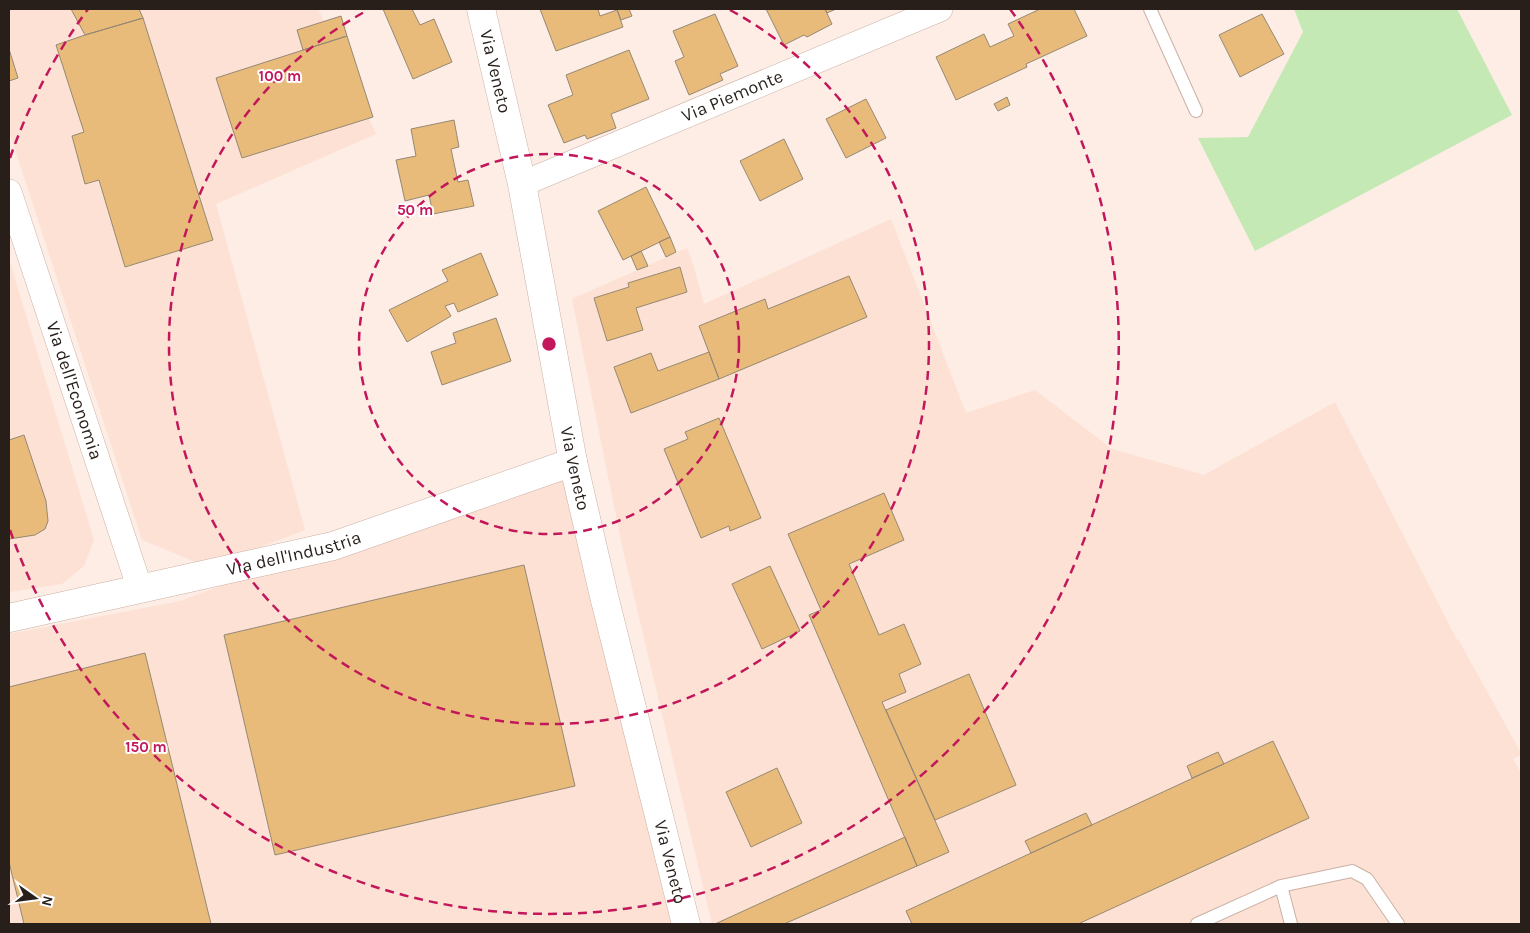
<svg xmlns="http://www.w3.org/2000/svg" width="1530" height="933" font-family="Karla,sans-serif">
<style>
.built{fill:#fce1d4}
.green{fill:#c4e9b5}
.building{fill:#e8bb7a;stroke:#968874}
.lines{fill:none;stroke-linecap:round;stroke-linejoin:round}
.service-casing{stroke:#cab1a5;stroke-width:14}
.minor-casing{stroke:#cab1a5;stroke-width:26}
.tertiary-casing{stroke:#cab1a5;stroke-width:29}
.service{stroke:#fff;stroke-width:12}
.minor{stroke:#fff;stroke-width:25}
.tertiary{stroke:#fff;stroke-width:28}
.ring{fill:none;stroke:#c2185b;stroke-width:2.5;stroke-dasharray:9 6}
.labels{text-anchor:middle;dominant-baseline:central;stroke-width:4;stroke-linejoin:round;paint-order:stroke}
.street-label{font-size:18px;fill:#281f1b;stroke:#fefefe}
.centre{fill:#c2185b;stroke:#fefefe;stroke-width:2.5}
.ring-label{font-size:15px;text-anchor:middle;font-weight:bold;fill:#c2185b;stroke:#fefefe;stroke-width:4;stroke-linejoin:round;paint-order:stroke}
</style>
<rect width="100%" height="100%" fill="#fdede5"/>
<path class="built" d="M9 9H318L376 134 216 204 305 530 208 567 142 540 9 131Z
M891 219 966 413 1035 390 1112 449 1204 475 1335 402 1457 640 1458 639 1521 753V755L1513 759 1521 773V924H712L623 550 572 299 687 248 693 264 704 304Z
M9 259 94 540 84 566 62 584 9 592Z
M579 459 689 924H9V634L180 601 476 490Z"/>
<path class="green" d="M1294 9H1457L1512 115 1255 251 1198 138 1248 137 1303 32Z"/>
<path class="building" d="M71 9H139L143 18 85 35Z
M383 9H412L420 25 434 19 452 62 413 79Z
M540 9H598L600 16 617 10 623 27 556 51Z
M617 9H629L632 16 621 20Z
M766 9H825L832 24 807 37 804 35 784 45Z
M825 9H836L827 13Z
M1040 9H1074L1087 36 1026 64 1027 67 956 100 936 57 984 34 990 47 1014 36 1008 24Z
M715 14 738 66 720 74 723 80 689 95 675 61 684 57 673 31Z
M1262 14 1284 54 1240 77 1219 35Z
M341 16 347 36 303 50 297 30Z
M143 18 213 240 125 267 99 180 85 184 72 136 84 132 56 45 85 35Z
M347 36 373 117 242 158 216 78Z
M9 49 18 78 9 81Z
M629 50 649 99 611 114 616 128 587 139 585 135 564 143 548 105 573 95 566 75Z
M1007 97 1010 105 998 111 994 104Z
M866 99 886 138 846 158 826 119Z
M454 120 459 147 451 149 458 182 468 180 474 206 433 214 429 195 405 201 396 160 416 156 411 129Z
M784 139 803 179 760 201 740 161Z
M646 187 670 237 623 260 598 211Z
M670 237 676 252 666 257 659 242Z
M641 251 648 266 637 270 631 256Z
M481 253 498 295 458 312 454 303 445 306 451 316 407 342 389 310 448 281 442 270Z
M680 267 687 292 636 308 643 330 607 341 594 298 629 287 628 283Z
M849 276 867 317 719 379 699 326 765 299 768 309Z
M496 318 511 361 442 385 431 352 456 343 453 333Z
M709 352 719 379 631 413 614 367 651 353 658 371Z
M719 418 761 518 730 531 729 526 701 538 664 449 688 439 685 432Z
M24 435 46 501 48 521 45 529 35 535 9 539V440Z
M884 493 904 540 849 564 879 635 904 624 921 664 899 674 906 692 882 702 949 852 917 866 809 615 821 610 788 534Z
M524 565 575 786 275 855 224 635Z
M770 566 800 631 762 649 732 584Z
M145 653 211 924H24L9 862V687Z
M969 674 1016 785 935 820 886 710Z
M1273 741 1309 818 1078 924H912L906 911Z
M1218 752 1224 764 1192 778 1187 766Z
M777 768 802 823 751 847 726 792Z
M1086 813 1092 825 1031 853 1025 841Z
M905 837 917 866 784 924H715Z"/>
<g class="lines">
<g class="service-casing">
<path id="service" d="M1150 9 1196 111
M1281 886 1352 871 1367 879 1398 924
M1197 924 1281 886 1291 924"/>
</g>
<g class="minor-casing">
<g id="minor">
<path id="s1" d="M522 184 940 9"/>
<path id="s2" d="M9 192 140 589"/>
</g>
</g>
<g class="tertiary-casing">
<g id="tertiary">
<path id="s3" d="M481 9 522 184 573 462 604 596 686 924"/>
<path id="s4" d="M9 618 333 546 573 462"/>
</g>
</g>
<use href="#service" class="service"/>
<use href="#minor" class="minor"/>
<use href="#tertiary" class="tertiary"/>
</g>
<g class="ring">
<circle cx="549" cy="344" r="190"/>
<path d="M730 10A380 380 0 1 1 368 10"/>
<path d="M10 158A570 570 0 0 1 88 9M1010 9A570 570 0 1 1 10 530"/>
</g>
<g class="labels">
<g class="street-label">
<text stroke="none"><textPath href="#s3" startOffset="64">Via Veneto</textPath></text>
<text stroke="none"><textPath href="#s1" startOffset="228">Via Piemonte</textPath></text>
<text stroke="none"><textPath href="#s2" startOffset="209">Via dell'Economia</textPath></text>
<text stroke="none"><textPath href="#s3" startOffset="469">Via Veneto</textPath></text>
<text stroke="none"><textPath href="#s4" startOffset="292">Via dell'Industria</textPath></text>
<text stroke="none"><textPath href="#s3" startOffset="874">Via Veneto</textPath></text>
</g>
</g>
<circle cx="549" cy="344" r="8" class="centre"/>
<g class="ring-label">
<text x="280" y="81">100 m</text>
<text x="415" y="215">50 m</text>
<text x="146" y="752">150 m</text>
</g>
<rect width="1530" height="933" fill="none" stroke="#281f1b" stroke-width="20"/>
<g transform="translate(35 898) rotate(104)" stroke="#fefefe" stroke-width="4" paint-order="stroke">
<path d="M0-4L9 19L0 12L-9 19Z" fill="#281f1b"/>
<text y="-8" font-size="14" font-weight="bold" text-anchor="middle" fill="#281f1b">N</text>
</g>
</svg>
